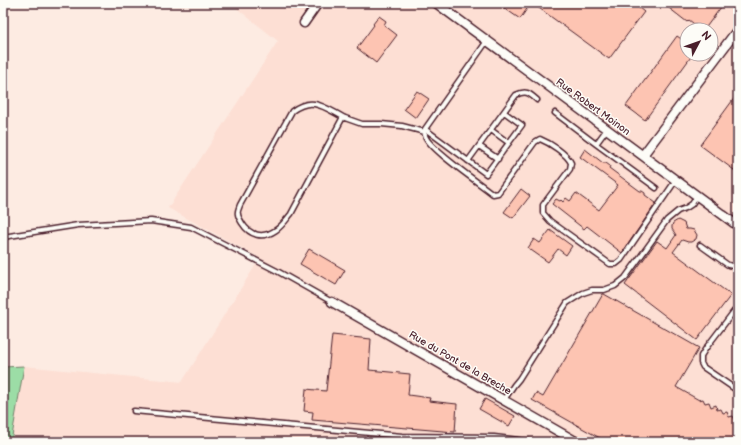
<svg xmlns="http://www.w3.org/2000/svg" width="741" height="445" font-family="'Balsamiq Sans',sans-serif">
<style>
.built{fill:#fddfd4;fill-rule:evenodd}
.green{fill:#9cdda6;stroke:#737e68}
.building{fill:#fdc4b2;stroke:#4a1f2b}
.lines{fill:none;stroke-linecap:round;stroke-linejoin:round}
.lane-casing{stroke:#4a1f2b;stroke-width:7}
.street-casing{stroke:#4a1f2b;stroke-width:11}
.lane{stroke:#fdfcf7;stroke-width:4}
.street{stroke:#fdfcf7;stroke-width:8}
.labels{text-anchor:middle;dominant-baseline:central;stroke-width:3;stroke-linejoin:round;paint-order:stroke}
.street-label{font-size:10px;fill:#4a1f2b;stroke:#fdfcf7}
</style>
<rect width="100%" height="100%" fill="#fdebe2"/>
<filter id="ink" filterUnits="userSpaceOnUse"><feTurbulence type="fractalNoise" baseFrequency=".025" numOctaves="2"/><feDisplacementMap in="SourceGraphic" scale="8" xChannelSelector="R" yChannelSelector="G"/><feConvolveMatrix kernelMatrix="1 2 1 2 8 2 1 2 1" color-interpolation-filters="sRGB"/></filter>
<g filter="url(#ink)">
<path class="built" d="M230 3H738V442H11L24 366 182 382 260 258 168 208 278 41ZM687 30H711V54H687Z"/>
<path class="green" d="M24 366 11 442H3V367Z"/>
<path class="building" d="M497 3H531L520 19Z
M532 3H633L644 12 609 59Z
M673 3H724L704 30H702L689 20 687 22 669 8Z
M379 16 386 21 384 25 397 35 376 63 357 48 374 25 373 24Z
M677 36 687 43V54H693L645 120 626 106Z
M417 91 429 99 416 118 404 109Z
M738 93V173L700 145Z
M585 149 603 163H606L610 166 609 168 640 191H642L645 193V195L656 203 622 253 587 226 584 229 552 204 556 199 560 201 561 200 563 202 566 198 570 201 576 193 599 210 618 185 580 157Z
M521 189 530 196 513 218 504 212Z
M678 220 684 223 686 229H690L694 230 697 235 696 239 691 242H688L682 240 673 252 731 295 697 340 625 285 657 241 667 248 676 235 672 229V226L673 223Z
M550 230 572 246 566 255 558 249 548 262 528 248 534 239 540 243Z
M309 249 345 270 336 285 300 264Z
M604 294 699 348 676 387 699 400 703 399 705 403 709 402 711 407 716 405 717 410 721 409 723 413 727 412 729 417 733 416 735 420 738 422V439L736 442H607L532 400 536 393 543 397 603 294Z
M332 335 371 339 369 370 410 374 408 395 430 398 429 401 457 404 455 432 312 420 313 412 304 411 306 389 326 391Z
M485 399 515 416 509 426 479 409Z"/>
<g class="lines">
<g class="lane-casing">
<path id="lane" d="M487 41 425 129C425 131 424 133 425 135 427 148 481 184 493 194L498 193 535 142 540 139C550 143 567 154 571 163L570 169 543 205V213L550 221 610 264H616L621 260 676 180
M555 113 596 144
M343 117 291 214C286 220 282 226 276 230 263 239 250 236 242 223 241 221 238 217 238 214 237 212 239 208 240 205L292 111C312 96 324 107 343 117L345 118 362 124H381L402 126 425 132
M425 129 486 174 522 125 504 112
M607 129 596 144 656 188
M491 130 509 143
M479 146 498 159
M468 161 516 95C526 90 529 93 537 100
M3 237 78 225 151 221 191 227 277 271 332 302
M700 245 728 265 738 267
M738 306 706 348 701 356V363L703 367 738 391
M504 400 514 385 519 379 567 303 583 293 592 290H604L615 286 625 278 667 220 678 211 686 208 692 204 697 196
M134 411 402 436 494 437 534 442"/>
</g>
<g class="street-casing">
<path id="street" d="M436 3 738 226
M304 23 318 3
M643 155 738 29
M332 302 577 442"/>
</g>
<use href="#lane" class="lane"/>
<use href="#street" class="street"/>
</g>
</g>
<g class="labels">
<g class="street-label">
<text transform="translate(593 107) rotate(36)">Rue Robert Moinon</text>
<text transform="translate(460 363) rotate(30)">Rue du Pont de la Breche</text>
</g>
</g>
<rect width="741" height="445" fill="none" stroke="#fdfcf7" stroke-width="16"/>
<rect x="8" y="8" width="725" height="429" fill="none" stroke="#4a1f2b" stroke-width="1.5" filter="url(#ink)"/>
<g transform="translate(699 42) rotate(49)"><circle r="19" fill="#fdfcf7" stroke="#b5a4a5"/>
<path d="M0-3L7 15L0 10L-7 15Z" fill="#4a1f2b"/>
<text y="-6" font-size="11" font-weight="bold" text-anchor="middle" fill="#4a1f2b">N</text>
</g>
</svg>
